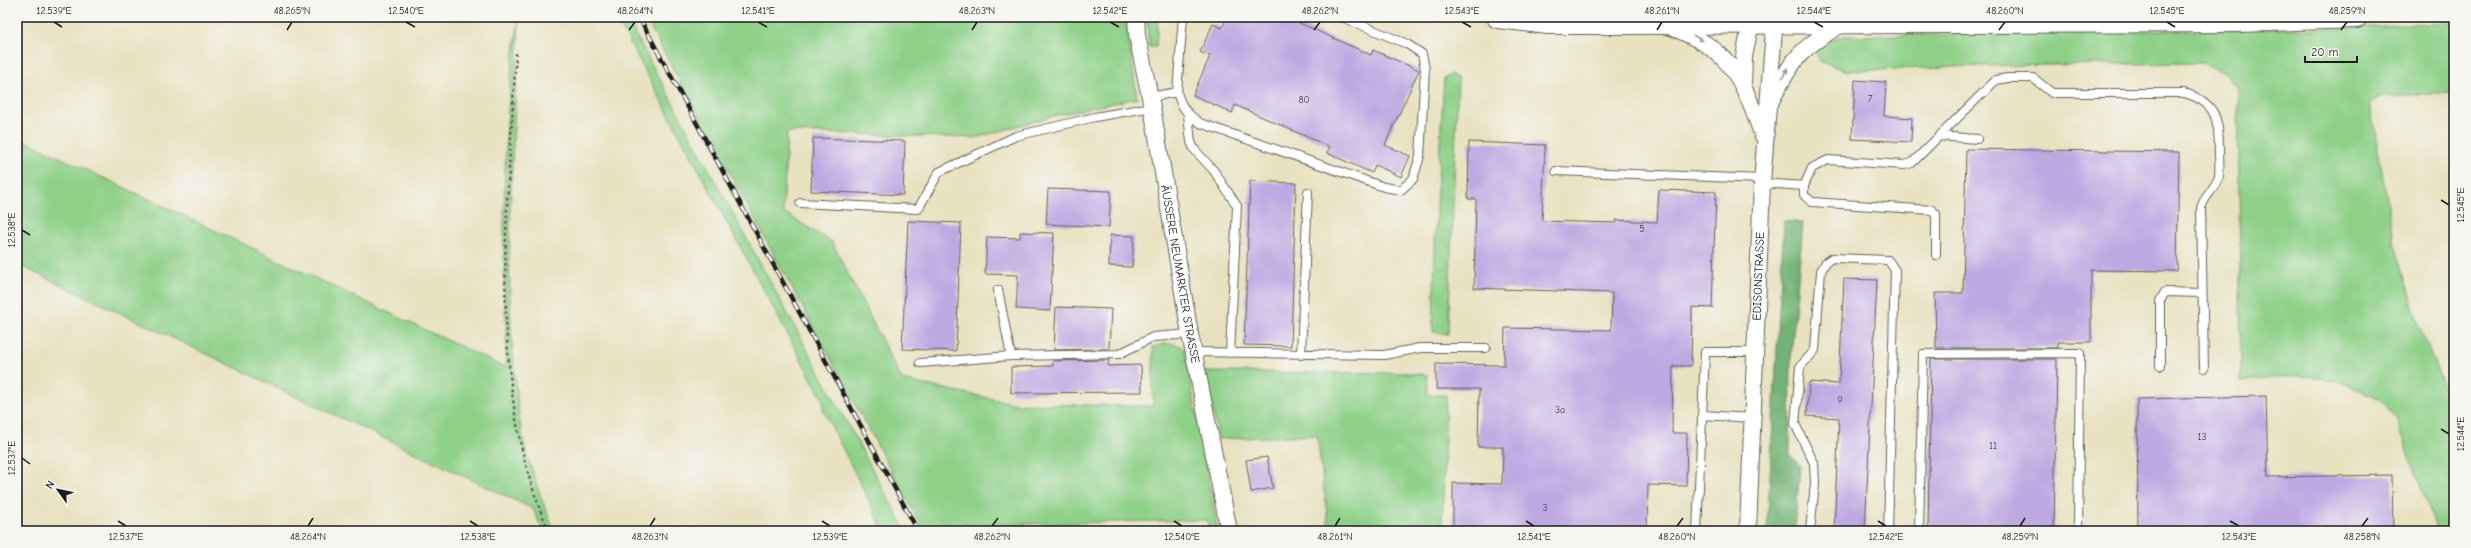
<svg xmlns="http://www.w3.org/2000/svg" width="2471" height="548" font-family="'Comic Neue',sans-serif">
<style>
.green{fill:#8ed088;stroke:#557652}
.forest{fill:#72b274;stroke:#476748}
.building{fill:#bea8e2}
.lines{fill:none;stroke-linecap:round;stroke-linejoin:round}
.service-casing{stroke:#636156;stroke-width:10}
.minor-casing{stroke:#636156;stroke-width:18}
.secondary-casing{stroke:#636156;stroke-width:24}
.path{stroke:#636156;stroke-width:2.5;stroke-dasharray:3 3;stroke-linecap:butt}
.service{stroke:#fff;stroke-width:8}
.minor{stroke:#fff;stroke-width:16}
.secondary{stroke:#fff;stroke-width:22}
.rail-casing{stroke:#1c1c1c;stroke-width:4.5}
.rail{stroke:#f6f6f2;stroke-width:3;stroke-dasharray:9;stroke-linecap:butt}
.oneway{fill:#999}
.ticks{fill:none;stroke:#1c1c1c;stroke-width:1.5}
.labels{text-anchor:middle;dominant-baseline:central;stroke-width:3;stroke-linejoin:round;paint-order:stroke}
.number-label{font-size:10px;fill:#443f4e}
.street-label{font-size:12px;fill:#1c1c1c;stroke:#f6f6f2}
.neatline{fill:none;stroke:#1c1c1c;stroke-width:1.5}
.ticks-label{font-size:10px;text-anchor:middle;fill:#1c1c1c}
</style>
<rect width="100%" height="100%" fill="#f6f6f2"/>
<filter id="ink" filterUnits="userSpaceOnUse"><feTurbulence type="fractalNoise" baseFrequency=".025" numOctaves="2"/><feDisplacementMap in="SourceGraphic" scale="8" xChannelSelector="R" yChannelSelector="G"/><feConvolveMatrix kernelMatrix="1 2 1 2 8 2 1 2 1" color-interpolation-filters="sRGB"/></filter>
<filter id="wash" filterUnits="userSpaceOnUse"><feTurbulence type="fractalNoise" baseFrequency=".012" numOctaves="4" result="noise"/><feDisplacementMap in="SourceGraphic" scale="16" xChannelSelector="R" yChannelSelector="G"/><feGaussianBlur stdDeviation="0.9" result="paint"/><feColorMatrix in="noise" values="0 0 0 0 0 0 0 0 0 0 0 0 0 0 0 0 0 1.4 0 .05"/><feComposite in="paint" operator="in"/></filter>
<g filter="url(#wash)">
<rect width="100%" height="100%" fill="#e8e2c1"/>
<path class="green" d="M616 17H626L906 531H884L823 409V400Z
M645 17H1126L1137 98 1053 116 975 138 787 132 783 212 832 242 902 380 1017 404 1153 406V347C1165 343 1177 340 1185 351L1218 531H1209L1207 520 935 526 934 531H924Z
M1147 17H1158L1156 47H1149Z
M519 19C515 135 503 251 514 367 517 391 518 416 523 439 531 471 542 501 554 531H543L533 509 17 264V137L506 368C507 332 504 295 504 258 504 179 505 97 519 19Z
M2454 23V93L2383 96 2370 104 2394 240 2416 317 2442 382 2454 425V531H2437L2395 416 2379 398 2338 381 2299 376 2241 381 2238 89 2223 72 2202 63 1976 66 1847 71 1820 61 1815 50 1829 40 1844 36 2336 28Z
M1451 74 1458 79 1448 334 1433 332 1436 208 1444 78Z
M1204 372 1411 373 1427 375V395H1446L1442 531H1307L1329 529 1317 435 1219 439Z"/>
<path class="forest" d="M1784 221 1803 223 1791 358 1790 455 1800 466 1795 531H1767Z"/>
<g id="blocks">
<path class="building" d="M1227 17H1286L1371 55 1373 50 1419 70 1385 145 1410 156 1401 177 1375 165 1372 173 1327 153 1330 147 1235 105 1232 113 1193 95 1210 56 1200 52 1213 24 1222 28Z
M1855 80 1886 82 1884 116 1912 118 1911 142 1852 139Z
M813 138 905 141 903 195 811 191Z
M1469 142 1545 145 1542 221 1617 223 1616 220 1657 222 1659 190 1716 192 1712 308 1692 307 1691 366H1673L1672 433H1687L1686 486 1648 485 1647 531H1453V483L1502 484 1503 447H1478L1479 389H1436V364L1504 365 1505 328 1611 330 1612 293 1474 288 1476 199H1468Z
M1966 149 2179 152 2177 271 2091 270V342H2058V348H1936L1935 293H1963Z
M1250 181 1296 183 1291 346 1244 345Z
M1048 189 1111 191 1109 227 1046 224Z
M908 221 961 223 956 351 902 349Z
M1020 232 1054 233 1050 311 1016 309 1018 275 985 274 987 237 1020 238Z
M1110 235 1134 236 1132 267 1109 266Z
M1844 279 1877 280 1865 531H1834L1839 418 1807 416 1809 382 1839 384Z
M1056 307 1111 309 1109 349 1054 350Z
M1931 359H2057L2054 531H1928Z
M1109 360 1108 366 1141 365 1142 392 1011 393V367L1053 366V361Z
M2266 396 2268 477 2392 475 2393 531H2138L2137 399Z
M1267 457 1273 488 1251 492 1246 460Z"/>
</g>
</g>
<g filter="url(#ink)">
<use href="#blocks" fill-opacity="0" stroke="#636156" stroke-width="1"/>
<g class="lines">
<g class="service-casing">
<path id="service" d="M1177 92 1183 17
M1150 97 1177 92C1181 107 1187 114 1200 123L1384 187 1401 190 1413 179 1420 156 1425 69 1422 54 1407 44 1342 17
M1188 115 1191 142 1194 149 1214 171 1237 206 1230 353
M1939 136 1977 139
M1556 171 1762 179
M1762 183 1804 186V195L1812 202 1932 210 1936 214V255
M1804 186 1812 168 1828 160 1904 165 1912 163 1996 80 2008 78H2033L2052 93H2184C2217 102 2219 120 2219 152 2219 159 2220 169 2219 176 2216 188 2204 196 2201 208L2204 368
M800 203 918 209 939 172 1016 136 1095 117 1152 107
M998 290 1011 356 1119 354 1153 337 1190 334
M1193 352 1384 355 1420 348H1486
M1301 355 1308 192
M920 363 1011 356
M2160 366V301L2165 292 2202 293
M1702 415 1752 418
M1697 531 1705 352H1754
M1810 531 1815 484 1814 463 1795 424 1800 367 1815 350 1821 271 1826 262 1832 258 1888 260 1895 270 1888 531
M1919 531 1923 354 2080 353 2078 531"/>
</g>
<g class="minor-casing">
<g id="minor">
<path id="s1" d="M1136 17 1137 35 1152 107 1190 334 1229 531"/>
<path d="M1669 26C1733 51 1740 75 1763 136"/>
<path d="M1743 82 1744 57 1752 17"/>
<path d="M1771 101C1793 58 1801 47 1844 23"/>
<path id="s2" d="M1748 531 1762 183 1775 17"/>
</g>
</g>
<g class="secondary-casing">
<path id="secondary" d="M1498 17 1548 23H1623L2240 21 2356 17"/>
</g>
<path class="path" d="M516 53C508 206 485 388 549 531"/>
<use href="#service" class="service"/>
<use href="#minor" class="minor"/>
<use href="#secondary" class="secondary"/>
<g class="rail-casing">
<path id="rail" d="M639 17 918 531"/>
</g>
<use href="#rail" class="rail"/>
</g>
<defs><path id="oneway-solid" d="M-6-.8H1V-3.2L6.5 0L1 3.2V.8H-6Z"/></defs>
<g class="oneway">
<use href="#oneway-solid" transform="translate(1698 38) rotate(30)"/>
<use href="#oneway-solid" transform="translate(1785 73) rotate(-63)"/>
</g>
</g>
<path class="ticks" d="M54 22 62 27M406 22 415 27M758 22 767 27M1110 22 1119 27M1462 22 1471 27M1814 22 1823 27M2167 22 2175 27M287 30 292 22M629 30 635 22M972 30 977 22M1314 30 1320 22M1657 30 1662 22M1999 30 2005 22M2341 30 2347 22M2441 200 2449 205M22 230 30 235M2441 429 2449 434M22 458 30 464M118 521 126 526M470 521 478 526M822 521 830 526M1174 521 1182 526M1526 521 1534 526M1878 521 1886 526M2230 521 2239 526M308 526 313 518M650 526 655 518M992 526 998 518M1335 526 1340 518M1677 526 1683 518M2020 526 2025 518M2362 526 2368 518"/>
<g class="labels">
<g class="number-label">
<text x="1870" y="99">7</text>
<text x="1304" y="100">80</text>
<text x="1642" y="229">5</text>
<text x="1840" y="400">9</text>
<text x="1560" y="410">3a</text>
<text x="2202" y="437">13</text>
<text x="1993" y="446">11</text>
<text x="1545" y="508">3</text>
</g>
<g class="street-label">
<text stroke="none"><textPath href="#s1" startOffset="261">ÄUSSERE NEUMARKTER STRASSE</textPath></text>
<text stroke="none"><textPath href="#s2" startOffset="255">EDISONSTRASSE</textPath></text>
</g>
</g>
<rect width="2471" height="548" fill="none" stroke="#f6f6f2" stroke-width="44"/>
<g transform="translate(58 490) rotate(303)" stroke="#f6f6f2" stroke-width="3" paint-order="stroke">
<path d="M0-3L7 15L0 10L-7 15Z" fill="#1c1c1c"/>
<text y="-6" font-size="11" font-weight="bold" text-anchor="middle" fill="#1c1c1c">N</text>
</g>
<path d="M2305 56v6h52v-6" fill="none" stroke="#1c1c1c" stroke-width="2"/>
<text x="2311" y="56" font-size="12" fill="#1c1c1c" stroke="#f6f6f2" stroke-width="3" paint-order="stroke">20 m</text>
<rect x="22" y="22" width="2427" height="504" class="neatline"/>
<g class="ticks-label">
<text x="54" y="14">12.539°E</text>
<text x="292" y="14">48.265°N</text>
<text x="406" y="14">12.540°E</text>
<text x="635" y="14">48.264°N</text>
<text x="758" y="14">12.541°E</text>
<text x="977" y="14">48.263°N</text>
<text x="1110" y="14">12.542°E</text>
<text x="1320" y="14">48.262°N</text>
<text x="1462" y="14">12.543°E</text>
<text x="1662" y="14">48.261°N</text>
<text x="1814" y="14">12.544°E</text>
<text x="2005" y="14">48.260°N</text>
<text x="2167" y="14">12.545°E</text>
<text x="2347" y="14">48.259°N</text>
<text transform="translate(2460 205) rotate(-90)" y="4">12.545°E</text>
<text transform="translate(11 230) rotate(-90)" y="4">12.538°E</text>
<text transform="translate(2460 434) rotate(-90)" y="4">12.544°E</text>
<text transform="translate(11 458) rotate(-90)" y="4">12.537°E</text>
<text x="126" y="540">12.537°E</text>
<text x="308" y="540">48.264°N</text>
<text x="478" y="540">12.538°E</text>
<text x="650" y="540">48.263°N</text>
<text x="830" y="540">12.539°E</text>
<text x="992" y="540">48.262°N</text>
<text x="1182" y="540">12.540°E</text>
<text x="1335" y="540">48.261°N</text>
<text x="1534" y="540">12.541°E</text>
<text x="1677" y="540">48.260°N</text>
<text x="1886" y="540">12.542°E</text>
<text x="2020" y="540">48.259°N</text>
<text x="2239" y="540">12.543°E</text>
<text x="2362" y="540">48.258°N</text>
</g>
</svg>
